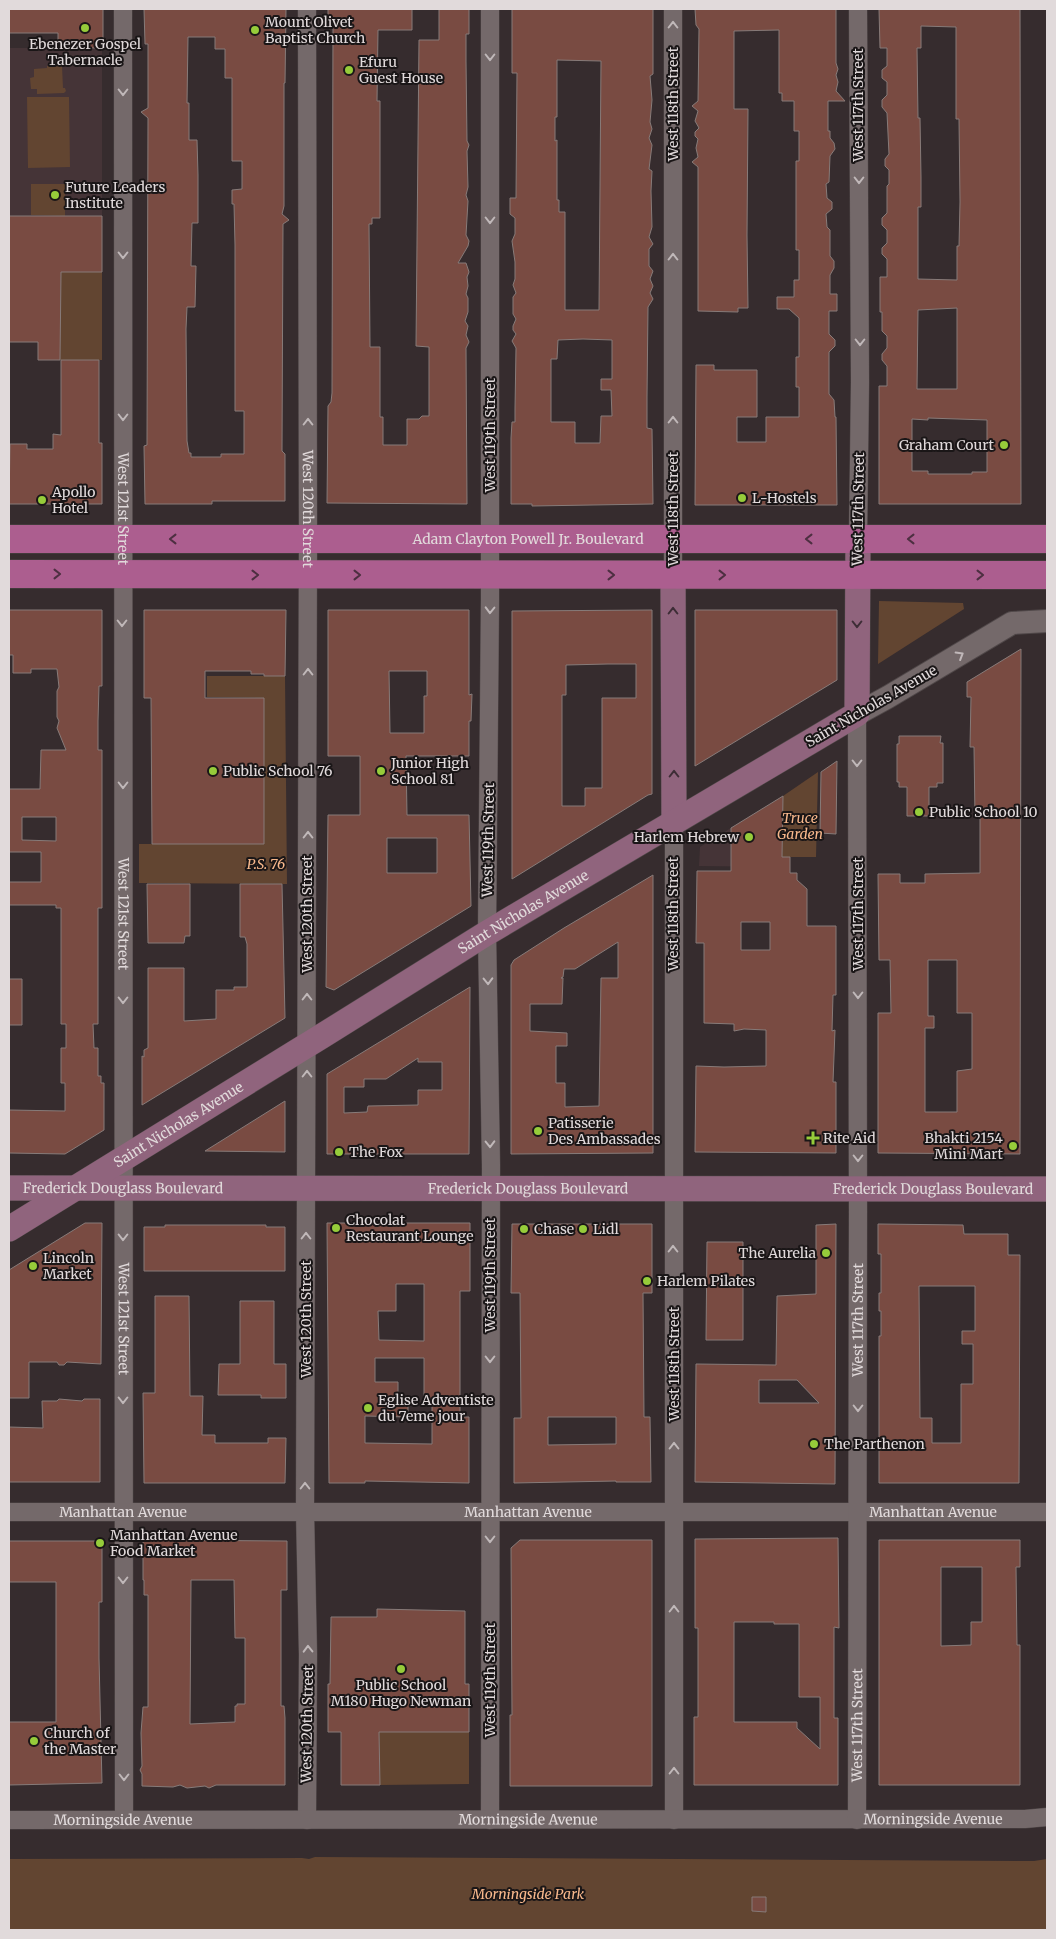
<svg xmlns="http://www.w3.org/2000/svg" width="1056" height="1939" font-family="Merriweather,serif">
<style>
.built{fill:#453437}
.green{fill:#624531}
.building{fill:#794b42;stroke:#877b79;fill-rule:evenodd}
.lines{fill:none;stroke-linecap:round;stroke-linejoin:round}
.minor-casing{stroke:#504849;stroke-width:19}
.tertiary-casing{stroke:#504849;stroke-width:24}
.secondary-casing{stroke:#504849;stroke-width:26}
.primary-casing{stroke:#504849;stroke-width:29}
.minor{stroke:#74696a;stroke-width:18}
.tertiary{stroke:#74696a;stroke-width:22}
.secondary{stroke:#90647d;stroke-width:25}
.primary{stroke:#ac5e8f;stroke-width:28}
.oneway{stroke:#c0b8b9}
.oneway2{stroke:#4d2f41}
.oneway3{stroke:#3d2d36}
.poi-dot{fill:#96cc3a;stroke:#1a1617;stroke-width:2}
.labels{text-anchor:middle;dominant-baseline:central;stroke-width:4;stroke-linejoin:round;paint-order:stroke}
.poi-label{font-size:14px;fill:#e1dadb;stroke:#1a1617;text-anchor:start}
.street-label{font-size:14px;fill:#e1dadb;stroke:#1a1617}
.park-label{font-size:14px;font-style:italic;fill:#f8b88c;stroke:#1a1617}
</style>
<rect width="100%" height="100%" fill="#362c2e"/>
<path class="built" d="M9 48H102V360H38V342H9Z
M783 796V867L699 866 700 847Z"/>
<path class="green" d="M47 66H62L63 88H65L66 91 64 93 37 94V89H31L30 78 34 77V69L47 68Z
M27 97H69L70 167 28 168Z
M31 184H65V216L31 215Z
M61 272H102V360H60Z
M879 601 963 603 964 609 878 664Z
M207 676H285L287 884 139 883V844H264V698L207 697Z
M818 772 816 857H782L783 796Z
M379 1732H469V1784L380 1785Z
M315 1857 1034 1861 1047 1859V1930H9V1859L302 1858 309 1859Z"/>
<path class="building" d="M9 9H103V44H99V48H62V45L58 43V33H9Z
M144 9H286L285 83H284V206L282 214 289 220 283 224 282 451 285 454V501H212V504H145L144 446 147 445 148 118 141 112 148 108V44H145ZM188 37H215V49H225V78H232V161H242V189L232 190V204H234L235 245V411H244V454H221V457H191V453H189L187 441 186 329 187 307H195L196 266H191L192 223H198V175L197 140H189V103H187Z
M328 9H412V30H378L377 101H380V218H372V224H369L370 347H380V417H383V445H407V419H419L422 416H429V347L416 346 419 40H439V9H469V34H466V61L467 141 469 145 467 151 468 187 466 195 468 201 466 235 469 241 468 246 458 263H466L469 272 467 277 468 286 466 294 468 298V312L465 321 468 326 466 335 469 342 466 348 467 504 327 503 328 406 331 402 332 393 333 22H328Z
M512 9H653V74L650 76 652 100 650 122 652 129 649 138 652 145 649 169 652 171 651 191 652 227 649 237 653 244 649 249V266L653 271 650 279 653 286 650 293 653 299 648 307 647 397V428L652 429 653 504 532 506V504H511V438L512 422H515V409L516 348 512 341 516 334 513 330V326L516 319 513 314V297L516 293 513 285 515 279V262L512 241 515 234V218L510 214V198H516L517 73H512ZM557 60 601 61 599 310H565V212H559V200H557V140L555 141V117H557ZM583 339 612 340V379H601V390H611L612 416H601L600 443H575V422H551V359H557L558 340Z
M695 9H836V63L838 69 836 75 838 82 836 91 845 101H828V131H830V138L834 143 835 149 830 156 829 182 826 184 827 198 832 202V209L826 214 827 227 830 230V256L834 261V268L830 275V294H837V311H829V334L835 340V346L829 352V394L834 400 835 417H836L837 505H695L696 365H714V370H757V417H737V442H766V417H799V387H796V357H799V318L789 309H777V297H794V280H799V250H796V161H799V131H794V101H782V93H779V30L734 31V109H748L747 235 748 308H738V312L698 311V167L692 162 698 157 696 148 698 139 695 136V132L699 128 695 121 698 111 692 106 698 101 699 29 696 25Z
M879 9H1020L1021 504H879V386H887V366L882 360V354L887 348V336L882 331V312H880V277H887V259L882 254V248L887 243V230L882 225V218L887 213V186L889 184V170L885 166V159L889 154 887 113 882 107V100L887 95V82L882 78V70L887 66V48H880ZM921 26 956 27V119H959L960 202 959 246H957V280L918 279V207H921V177L920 118H918L917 48H921ZM957 308V389H917L918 310ZM928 418 987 420V472H972V474H928V471H912V419L928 420Z
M9 216H102V272H61L60 360H38V342H9Z
M61 360H99V443H102V504H9L10 444H27V449H53V434L61 435Z
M9 610H102V686H99L98 721V750H102V908H98V1024H93L94 1048H98V1076H101V1083H104V1130L65 1154 9 1153V1110L65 1111V1083H61V1048H66V1024H61V908H56V905H9V882H41V852H9V789H40L41 750H66L57 728 59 721 57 717V691L59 687 57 669H31V673H13V655H9ZM22 817H56V841L22 840Z
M144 610H286L285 676H264V674H251V671H205V698H264V844H152L151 698H144Z
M328 610H469V695L472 694 471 721H469V756H406L407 815H469L471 906 334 990 326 987 328 815H360V756H328ZM389 671H427V696H424V733H390ZM387 838H437V873H387Z
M652 610V794L648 795 512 879V611ZM608 664H636V698H602V788H585V806H562V695H566V665Z
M695 610H837V680L695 766Z
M1021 649 1020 1154 878 1153V1013H891L890 960H879L878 874H900V883H925V874L980 873V817H975L974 747H970L971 697H967V682ZM928 960H957V1013H972V1069L957 1071V1112H925V1028H934V1016H928Z
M899 736H941L940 743H943V783H937V787H929V816H907V787H899V782H897V744H899Z
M837 761 836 834 820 833 821 772Z
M783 796 782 857H790V873H797V880L807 889V926H836V995H833L832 1031 835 1030 833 1082H836V1153L695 1152 696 1066 724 1067 766 1066V1030L744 1029 734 1031V1024L704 1023V943H696L697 871H731V828ZM741 922H770V950H741Z
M653 875V1153L511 1154V965L514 960 564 928ZM618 942V978H601L599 1106 565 1107V1083H556V1046H567V1033L530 1031V1004H562L563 978H561L563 977 564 969H575Z
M147 884H190V936H185L184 943H148Z
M240 884H282L285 1018 142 1105V1056L144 1057V1050L148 1048V968H184V1021L216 1019V990H234V987H247V944L245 937H240Z
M9 979H22V1025H9Z
M470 987 469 1154H327V1074ZM418 1058V1062H442V1090H418V1105L368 1106 367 1112 344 1113V1087H364V1079H386Z
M285 1101V1152L205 1151Z
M85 1223H102L101 1364 67 1362 64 1365H59L57 1362H29V1398H9V1270Z
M327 1223H470V1291H460V1417H469V1483L365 1481V1483H329ZM396 1284H424V1341L379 1340 378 1311H396ZM375 1358H424V1399H432V1444L365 1443V1416L408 1417V1399H398V1382H375Z
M512 1224H652V1293H643L644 1417H650L651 1482H616V1481L514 1483V1418H521L520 1293H511ZM548 1417H616V1444L548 1445Z
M836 1224 835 1484 695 1482 696 1364 776 1365 777 1296 816 1294V1225ZM759 1380H797L819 1403H759Z
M878 1224 963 1225 964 1234H1008V1255H1020L1019 1483H879V1336H881V1311H879V1293H881V1254H878ZM919 1286H975V1331H962V1344H973V1384H961V1443H932V1418H920Z
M165 1225H266V1227H285V1271H144V1227H165Z
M707 1242H743V1340H706Z
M155 1296H189L190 1396H203L202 1435H215V1443H268V1438H286L285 1483H144L143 1393H155Z
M240 1301H274V1364H286V1398H261V1395H218L219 1364H240Z
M59 1399 82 1401 84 1399H100V1482H9V1427L43 1428 42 1401H57Z
M838 1538 839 1628 834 1627V1718H838V1785H694V1717H698V1628H695V1539ZM734 1622H774V1624H799V1697H820V1749L797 1728V1722H734Z
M143 1540 287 1541V1590H281V1706H284L285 1718V1785H216L209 1788 205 1786 187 1788 180 1785 173 1787 142 1786V1774L140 1770 142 1766 141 1733 143 1707H148V1595H144V1580H143ZM191 1580H234L235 1638H245V1704H237V1706H235V1722L190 1724Z
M520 1540H652V1786H510V1715H512L511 1548Z
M879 1540H1020V1567H1016L1017 1645H1020V1785H879ZM941 1567H982V1622H971V1645L941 1646Z
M9 1541H102V1602H99V1658L102 1783 9 1785V1722H56V1582H9Z
M377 1609 465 1611V1684H469V1732H379L380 1785H341V1732H328V1684H330L331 1617H377Z
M752 1897H766V1912L752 1911Z"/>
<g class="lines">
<g class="minor-casing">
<g id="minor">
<path id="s1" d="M123 9 124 1820"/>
<path id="s2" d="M307 9 308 539 305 1511 308 1654 307 1820"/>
<path d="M490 9V600L487 933 491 1165 490 1820"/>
<path d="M858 539 860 382 858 9"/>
<path d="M673 575V9"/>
<path d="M674 822V1820"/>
<path id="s3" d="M9 1512H1047"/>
<path id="s4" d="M9 1820 1025 1819 1047 1817"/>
<path id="s5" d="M857 1820 858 1211 857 714"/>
</g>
</g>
<g class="tertiary-casing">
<path id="tertiary" d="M857 714 888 697 1012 623 1047 621"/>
</g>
<g class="secondary-casing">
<g id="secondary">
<path d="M673 575 674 822"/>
<path id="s6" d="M9 1188 1047 1189"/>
<path id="s7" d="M9 1229 322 1036 487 933 857 714 858 539"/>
</g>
</g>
<g class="primary-casing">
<g id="primary">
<path id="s8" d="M9 539H1047"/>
<path d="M9 574 1047 575"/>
</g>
</g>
<use href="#minor" class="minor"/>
<use href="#tertiary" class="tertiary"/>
<use href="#secondary" class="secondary"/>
<use href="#primary" class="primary"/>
</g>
<defs><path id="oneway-chevron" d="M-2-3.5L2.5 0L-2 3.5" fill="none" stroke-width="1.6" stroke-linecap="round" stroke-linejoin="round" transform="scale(1.25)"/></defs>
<g class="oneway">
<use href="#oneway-chevron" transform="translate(673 25) rotate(-90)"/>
<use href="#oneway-chevron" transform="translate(490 57) rotate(90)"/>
<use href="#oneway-chevron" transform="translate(123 92) rotate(90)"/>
<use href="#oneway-chevron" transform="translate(859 180) rotate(90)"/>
<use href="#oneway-chevron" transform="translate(490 220) rotate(90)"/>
<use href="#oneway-chevron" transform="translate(123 255) rotate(90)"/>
<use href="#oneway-chevron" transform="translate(673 257) rotate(-90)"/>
<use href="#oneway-chevron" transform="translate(860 342) rotate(90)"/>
<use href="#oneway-chevron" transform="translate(123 417) rotate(90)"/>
<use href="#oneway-chevron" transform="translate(673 420) rotate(-90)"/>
<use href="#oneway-chevron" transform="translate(308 422) rotate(-90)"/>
<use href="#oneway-chevron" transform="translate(490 610) rotate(91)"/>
<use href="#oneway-chevron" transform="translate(122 623) rotate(90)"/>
<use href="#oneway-chevron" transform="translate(960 655) rotate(-31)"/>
<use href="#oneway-chevron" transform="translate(308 672) rotate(-90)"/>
<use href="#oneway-chevron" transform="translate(857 763) rotate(90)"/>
<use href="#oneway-chevron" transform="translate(123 785) rotate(90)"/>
<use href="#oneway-chevron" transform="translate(308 835) rotate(-90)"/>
<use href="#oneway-chevron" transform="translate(488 981) rotate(89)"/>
<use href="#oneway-chevron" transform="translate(858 995) rotate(90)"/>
<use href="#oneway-chevron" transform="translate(307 997) rotate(-90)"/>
<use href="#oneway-chevron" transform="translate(123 1000) rotate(90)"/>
<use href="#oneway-chevron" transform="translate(307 1074) rotate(-90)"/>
<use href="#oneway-chevron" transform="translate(490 1144) rotate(89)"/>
<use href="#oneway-chevron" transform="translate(858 1158) rotate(90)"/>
<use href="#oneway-chevron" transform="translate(306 1236) rotate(-90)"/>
<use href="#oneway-chevron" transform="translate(123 1237) rotate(90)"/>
<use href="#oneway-chevron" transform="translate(673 1249) rotate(-90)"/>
<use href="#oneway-chevron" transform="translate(490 1359) rotate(90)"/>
<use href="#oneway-chevron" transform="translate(123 1400) rotate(90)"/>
<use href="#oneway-chevron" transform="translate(858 1408) rotate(90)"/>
<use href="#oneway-chevron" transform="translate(674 1446) rotate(-90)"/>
<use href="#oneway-chevron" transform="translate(305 1486) rotate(-90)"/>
<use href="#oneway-chevron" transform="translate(490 1539) rotate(90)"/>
<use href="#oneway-chevron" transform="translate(123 1580) rotate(90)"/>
<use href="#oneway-chevron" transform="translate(674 1609) rotate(-90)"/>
<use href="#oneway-chevron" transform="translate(308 1649) rotate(-91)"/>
<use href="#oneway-chevron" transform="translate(674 1771) rotate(-90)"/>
<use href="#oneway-chevron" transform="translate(124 1777) rotate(90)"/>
</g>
<g class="oneway2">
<use href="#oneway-chevron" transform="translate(173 539) rotate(-180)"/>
<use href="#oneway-chevron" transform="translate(809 539) rotate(-180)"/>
<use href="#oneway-chevron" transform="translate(911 539) rotate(180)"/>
<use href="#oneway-chevron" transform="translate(57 574)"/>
<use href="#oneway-chevron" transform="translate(255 575)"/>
<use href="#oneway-chevron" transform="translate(357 575)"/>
<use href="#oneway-chevron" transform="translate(611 575)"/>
<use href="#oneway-chevron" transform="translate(722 575)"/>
<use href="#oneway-chevron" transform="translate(980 575)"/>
</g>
<g class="oneway3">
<use href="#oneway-chevron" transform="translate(673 611) rotate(-90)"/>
<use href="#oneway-chevron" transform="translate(857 624) rotate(90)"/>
<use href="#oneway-chevron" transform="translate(674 774) rotate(-90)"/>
</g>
<g class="poi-dot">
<circle cx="85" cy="28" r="5"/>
<circle cx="255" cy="30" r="5"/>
<circle cx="349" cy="70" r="5"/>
<circle cx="55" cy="195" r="5"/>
<circle cx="1004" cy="445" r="5"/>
<circle cx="742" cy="498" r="5"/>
<circle cx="42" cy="500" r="5"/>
<circle cx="213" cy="771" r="5"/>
<circle cx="381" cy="771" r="5"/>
<circle cx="919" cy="812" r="5"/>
<circle cx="749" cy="837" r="5"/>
<circle cx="538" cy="1131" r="5"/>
<path d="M810.5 1130.5h5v5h5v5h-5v5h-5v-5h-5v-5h5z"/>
<circle cx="1013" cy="1146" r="5"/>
<circle cx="339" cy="1152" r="5"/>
<circle cx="336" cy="1228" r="5"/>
<circle cx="524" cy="1229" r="5"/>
<circle cx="583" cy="1229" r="5"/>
<circle cx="826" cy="1253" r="5"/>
<circle cx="33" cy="1266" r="5"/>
<circle cx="647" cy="1281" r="5"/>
<circle cx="368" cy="1408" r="5"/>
<circle cx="814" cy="1444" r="5"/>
<circle cx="100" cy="1543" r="5"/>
<circle cx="401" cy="1669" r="5"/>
<circle cx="34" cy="1741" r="5"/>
</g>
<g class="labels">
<g class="poi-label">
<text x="265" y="22">Mount Olivet<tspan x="265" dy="16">Baptist Church</tspan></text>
<text x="85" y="44" text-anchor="middle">Ebenezer Gospel<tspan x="85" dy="16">Tabernacle</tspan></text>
<text x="359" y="62">Efuru<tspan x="359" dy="16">Guest House</tspan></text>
<text x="65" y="187">Future Leaders<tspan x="65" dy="16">Institute</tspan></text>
<text x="994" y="445" text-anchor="end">Graham Court</text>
<text x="52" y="492">Apollo<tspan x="52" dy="16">Hotel</tspan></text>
<text x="752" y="498">L-Hostels</text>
<text x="391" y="763">Junior High<tspan x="391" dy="16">School 81</tspan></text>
<text x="223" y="771">Public School 76</text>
<text x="929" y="812">Public School 10</text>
<text x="739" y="837" text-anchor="end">Harlem Hebrew</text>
<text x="548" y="1123">Patisserie<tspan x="548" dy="16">Des Ambassades</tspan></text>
<text x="823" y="1138">Rite Aid</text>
<text x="1003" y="1138" text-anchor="end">Bhakti 2154<tspan x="1003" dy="16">Mini Mart</tspan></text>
<text x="349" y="1152">The Fox</text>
<text x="346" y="1220">Chocolat<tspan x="346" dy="16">Restaurant Lounge</tspan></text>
<text x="534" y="1229">Chase</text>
<text x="593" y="1229">Lidl</text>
<text x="816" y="1253" text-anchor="end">The Aurelia</text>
<text x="43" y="1258">Lincoln<tspan x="43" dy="16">Market</tspan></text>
<text x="657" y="1281">Harlem Pilates</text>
<text x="378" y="1400">Eglise Adventiste<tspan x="378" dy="16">du 7eme jour</tspan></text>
<text x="824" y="1444">The Parthenon</text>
<text x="110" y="1535">Manhattan Avenue<tspan x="110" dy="16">Food Market</tspan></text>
<text x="401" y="1685" text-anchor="middle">Public School<tspan x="401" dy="16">M180 Hugo Newman</tspan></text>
<text x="44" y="1733">Church of<tspan x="44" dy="16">the Master</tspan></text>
</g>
<g class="street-label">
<text transform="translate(673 104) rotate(-90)">West 118th Street</text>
<text transform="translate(858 105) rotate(-90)">West 117th Street</text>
<text transform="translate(490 435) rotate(-90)">West 119th Street</text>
<text stroke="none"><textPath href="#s1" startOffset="500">West 121st Street</textPath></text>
<text stroke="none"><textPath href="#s2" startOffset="500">West 120th Street</textPath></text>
<text transform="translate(673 509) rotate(-90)">West 118th Street</text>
<text transform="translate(858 509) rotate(-89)">West 117th Street</text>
<text stroke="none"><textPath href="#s8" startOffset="519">Adam Clayton Powell Jr. Boulevard</textPath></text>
<text transform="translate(871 706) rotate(-30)">Saint Nicholas Avenue</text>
<text transform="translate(488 840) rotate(-89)">West 119th Street</text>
<text stroke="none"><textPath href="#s7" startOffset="604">Saint Nicholas Avenue</textPath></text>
<text stroke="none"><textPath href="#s1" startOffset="905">West 121st Street</textPath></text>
<text transform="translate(307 914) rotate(-90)">West 120th Street</text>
<text transform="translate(673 914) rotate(-90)">West 118th Street</text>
<text transform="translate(858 914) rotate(-90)">West 117th Street</text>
<text stroke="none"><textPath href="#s7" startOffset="199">Saint Nicholas Avenue</textPath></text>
<text stroke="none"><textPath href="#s6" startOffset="114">Frederick Douglass Boulevard</textPath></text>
<text stroke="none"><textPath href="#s6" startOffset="519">Frederick Douglass Boulevard</textPath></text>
<text stroke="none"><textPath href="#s6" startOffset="924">Frederick Douglass Boulevard</textPath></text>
<text transform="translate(490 1275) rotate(-90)">West 119th Street</text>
<text stroke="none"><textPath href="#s1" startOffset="1310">West 121st Street</textPath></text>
<text transform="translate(306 1319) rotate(-90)">West 120th Street</text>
<text stroke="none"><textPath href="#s5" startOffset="500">West 117th Street</textPath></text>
<text transform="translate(674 1364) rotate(-90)">West 118th Street</text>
<text stroke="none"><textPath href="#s3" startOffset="114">Manhattan Avenue</textPath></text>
<text stroke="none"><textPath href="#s3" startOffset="519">Manhattan Avenue</textPath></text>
<text stroke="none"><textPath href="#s3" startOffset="924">Manhattan Avenue</textPath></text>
<text transform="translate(490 1680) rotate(-90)">West 119th Street</text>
<text transform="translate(307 1724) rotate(-89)">West 120th Street</text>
<text stroke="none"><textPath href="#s5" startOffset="95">West 117th Street</textPath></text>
<text stroke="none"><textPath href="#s4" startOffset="114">Morningside Avenue</textPath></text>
<text stroke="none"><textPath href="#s4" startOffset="519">Morningside Avenue</textPath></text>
<text stroke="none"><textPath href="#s4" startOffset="924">Morningside Avenue</textPath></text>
</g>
<g class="park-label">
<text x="800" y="818">Truce<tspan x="800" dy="16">Garden</tspan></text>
<text x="266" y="864">P.S. 76</text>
<text x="528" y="1894">Morningside Park</text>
</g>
</g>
<rect width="1056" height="1939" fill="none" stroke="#e1dadb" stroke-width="20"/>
</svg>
